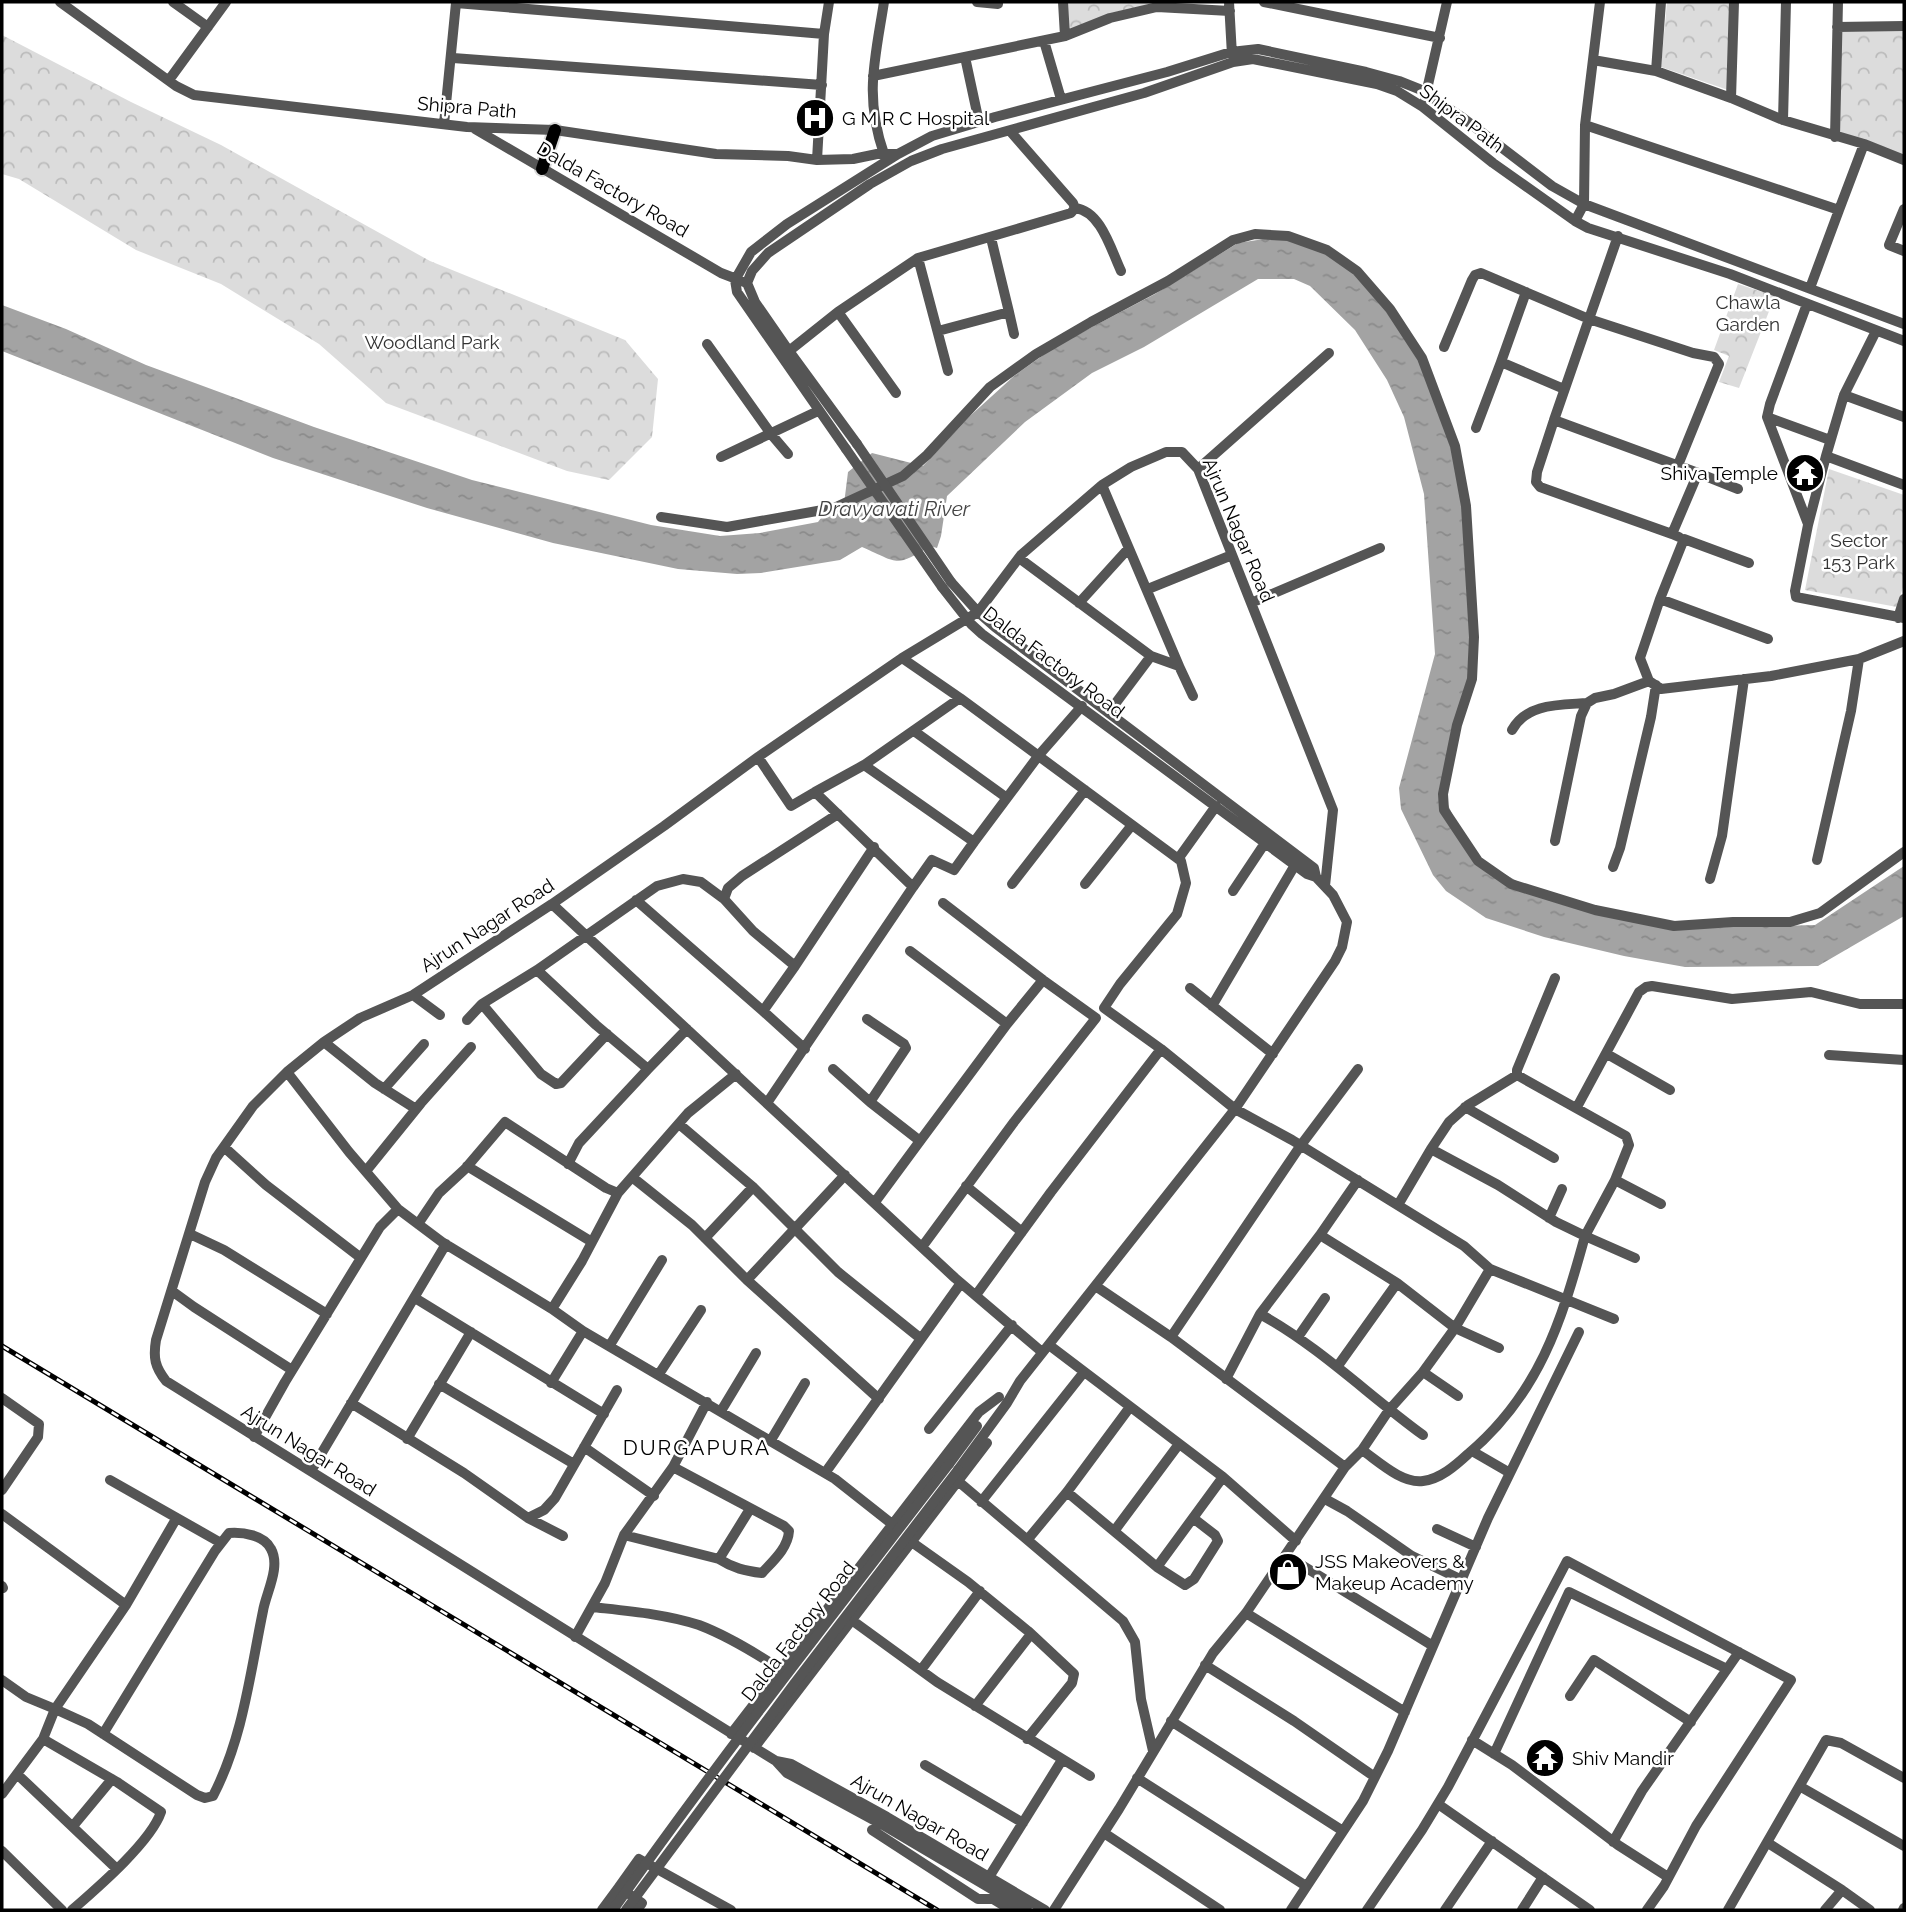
<svg xmlns="http://www.w3.org/2000/svg" width="1906" height="1912" font-family="Raleway,sans-serif">
<style>
.park{fill:url(#park-crowns)}
.water{fill:url(#water-ripples)}
.lines{fill:none;stroke-linecap:round;stroke-linejoin:round}
.major-casing{stroke:#dbdbdb;stroke-width:16}
.minor{stroke:#555;stroke-width:10}
.major{stroke:#000;stroke-width:12}
.rail-casing{stroke:#000;stroke-width:5}
.rail{stroke:#fff;stroke-width:2.5;stroke-dasharray:8;stroke-linecap:butt}
.minor-bridge{stroke:#555;stroke-width:10}
.labels{text-anchor:middle;dominant-baseline:central;stroke-width:5;stroke-linejoin:round;paint-order:stroke}
.street-label{font-size:19px;fill:#000;stroke:#fff}
.poi-label{font-size:19px;fill:#000;stroke:#fff;text-anchor:start}
.park-label{font-size:19px;fill:#333;stroke:#fff}
.water-label{font-size:21px;font-style:italic;fill:#444;stroke:#fff}
.neighbourhood-label{font-size:21px;letter-spacing:2px;fill:#000;stroke:#fff}
</style>
<defs>
<pattern id="park-crowns" width="20" height="18" patternUnits="userSpaceOnUse" patternTransform="scale(1.75)"><rect width="20" height="18" fill="#dcdcdc"/><path d="M2 6a3 3 0 1 1 6 0M12 15a3 3 0 1 1 6 0" fill="none" stroke="#bbb"/></pattern>
<pattern id="water-ripples" width="26" height="14" patternUnits="userSpaceOnUse" patternTransform="scale(1.75)"><rect width="26" height="14" fill="#a3a3a3"/><path d="M2 4q2-2 4 0t4 0M15 11q2-2 4 0t4 0" fill="none" stroke="#8b8b8b"/></pattern>
</defs>
<rect width="100%" height="100%" fill="#fff"/>
<path class="park" d="M1061 2H1157V7L1065 36Z
M1667 2H1731L1728 90 1661 67Z
M1904 26V162L1835 137 1837 27Z
M2 35 131 102 221 145 430 261 625 340 658 379 652 437 609 480 567 471 386 403 319 344 221 284 136 250 19 179 2 174Z
M1738 284 1775 296 1739 388 1719 382 1729 356 1714 350Z
M1829 469 1904 495V584L1897 607 1805 590Z"/>
<path class="water" d="M1276 237 1320 248 1363 279 1420 359 1466 491 1476 656 1442 792 1471 855 1536 892 1690 928 1815 925 1904 866V916L1818 966 1685 967 1624 956 1544 937 1486 918 1446 891 1433 875 1401 809 1399 788 1435 654 1424 494 1404 417 1387 380 1355 330 1310 286 1294 279H1258L1144 347 1092 373 1025 422 947 496 941 536 937 548 930 546C895 568 899 563 862 547L840 560 761 573 737 574 678 569 553 543 427 508 273 458 2 351V305L66 329 146 365 314 427 472 480 651 525 720 536 760 533 818 522 821 518 843 512 848 472 872 453 923 466 970 416 1014 376 1056 346 1155 294 1238 243Z"/>
<g class="lines">
<g class="major-casing">
<path id="major" d="M542 169 555 130"/>
</g>
<path class="minor" d="M60 2 176 86 194 95 467 127 555 130 716 154 788 156 817 160 853 159 877 154H898L932 136 995 117 1167 72 1231 52 1258 49 1366 72 1399 81 1419 89 1463 118 1552 186 1584 204 1904 324
M173 2 208 27
M884 2C875 60 864 96 884 154
M977 2 998 4V2
M1063 2 1065 36
M1229 2 1232 55
M1264 2 1440 38
M1661 2 1656 71 1731 98 1783 120 1864 144 1904 160
M1837 27 1904 26
M1044 41 1061 99
M965 57 979 122
M453 58 822 85
M1593 60 1656 71
M873 76 1065 36 1110 18 1157 7 1230 11
M169 80 226 2
M1425 98 1447 2
M1731 98 1734 2
M1783 120 1786 2
M444 124 456 3 824 34
M1585 125 1839 210 1864 144
M475 129 721 273 747 283 755 302 789 351 857 444
M1835 137 1838 2
M817 160 824 34 829 2
M1075 208C1101 211 1111 250 1121 271
M1904 209 1889 245 1904 251
M1575 221 1584 204 1585 125 1600 2
M918 258 948 371
M735 280 751 252 787 224 898 154
M735 280 737 292 846 449
M747 283 752 271 768 253 870 184 911 161 942 149 1144 93 1233 62 1253 59 1377 84 1397 91 1423 107 1493 163 1575 221 1588 228 1730 274 1904 341
M1810 288 1839 210
M1526 292 1501 362 1564 389
M1807 304 1770 404 1767 417 1808 524
M838 312 896 393
M1009 312 1014 334
M938 331 1009 312 991 238
M1876 331 1844 395 1826 456 1904 485
M707 344 771 434 788 454
M1444 347 1472 280 1475 275 1481 273 1589 319 1618 236
M789 351 838 312 918 258 1071 213 1075 208 1073 203 1010 131
M1844 395 1904 417
M1767 417 1830 440
M1554 420 1589 319 1693 353 1714 357 1719 364 1678 465
M1476 428 1501 362
M1826 456 1808 525 1795 591 1796 597 1904 618
M721 457 818 411
M1198 469 1329 353
M661 517 727 527 834 508 903 476 927 455 990 387 1036 354 1091 322 1168 281 1233 240 1255 234 1288 236 1327 250 1357 271 1390 309 1422 358 1455 446 1466 506 1474 637 1472 679 1457 725 1443 794 1444 810 1478 861 1511 884 1595 910 1674 926 1733 922H1790L1820 913 1904 852
M1672 534 1540 487 1536 482 1537 472 1554 420 1698 473
M1679 537 1672 534 1698 473 1738 489
M1019 558 1151 656 1179 666 1102 485
M951 582 978 612 995 627 1314 868 1316 877 1333 895 1347 922 1342 947 1335 961 1235 1109 1020 1381 1007 1403 958 1470
M942 587 971 624 982 634 1307 874 1316 877
M1148 589 1232 555
M1660 599 1684 539 1749 563
M1079 603 1128 549
M1251 603 1380 548
M1898 618 1904 599
M1768 639 1660 599 1640 658 1649 681 1661 689 1771 676 1859 659 1904 641
M902 658 960 698
M1179 666 1193 696
M1082 706 1039 755 974 842 864 765 960 698 1181 861 1186 883 1177 914 1120 984 1104 1008 1161 1049 1235 1109 1292 1140 1464 1246 1490 1269 1614 1319
M1109 712 1151 656
M1512 730C1527 703 1560 705 1587 703
M914 731 1007 798
M758 757 791 806 815 792
M864 765 815 792 913 887 932 860 954 870 974 842
M838 814 742 876 728 888 724 899 753 931 795 966 874 847
M1555 841 1581 716 1587 703 1595 698 1614 694 1649 681
M1178 859 1216 806
M1817 860 1851 711 1859 659
M1613 867 1620 848 1651 717 1656 685
M1710 879 1722 836 1744 679
M1012 884 1085 790
M1085 884 1132 825
M1233 891 1265 843
M636 900 763 1011
M943 903 1043 980
M552 904 955 1278 1042 1352
M910 951 1007 1024 920 1141
M795 966 763 1011 805 1049
M537 970 596 1025 648 1069 687 1029
M1190 988 1273 1054
M413 995 440 1015
M482 1004 541 1074 556 1084 561 1083 607 1034
M1212 1006 1295 865
M867 1019 904 1044 906 1048 870 1102 920 1141 875 1202
M467 1020 482 1004 537 970 657 886 683 879 701 882 724 899
M324 1042 375 1083 416 1109
M1607 1054 1670 1090
M1829 1055 1904 1060
M833 1069 870 1102
M287 1072 349 1152 398 1209 442 1242 552 1309 583 1331 835 1479 892 1524
M736 1074 688 1113 632 1177 692 1225 747 1280
M1517 1075V1070L1555 978
M384 1089 424 1044
M767 1103 913 887
M1465 1107 1554 1158
M1577 1107 1639 992 1646 987 1652 986 1732 999 1811 992 1860 1004H1904
M679 1124 753 1187
M224 1147 266 1185 361 1258
M1431 1149 1449 1122 1468 1105 1517 1075 1626 1136 1629 1145 1615 1180
M568 1164 579 1143 648 1069
M467 1166 592 1242
M366 1171 421 1103 471 1047
M845 1175 747 1280 879 1399
M1358 1180 1320 1235 1397 1283 1455 1328 1499 1348
M966 1186 1022 1232
M1398 1205 1431 1149 1498 1185 1556 1222 1585 1236 1615 1180 1661 1204
M1549 1218 1562 1189
M418 1224 439 1193 465 1169 505 1122 606 1188 618 1193 632 1177
M190 1234 224 1250 327 1314
M1320 1235 1260 1314C1320 1347 1368 1395 1423 1435
M705 1238 753 1187 838 1272 920 1338
M922 1247 1014 1122 1096 1018 1043 980 1007 1024
M1097 1287 1171 1337 1345 1467
M172 1291 194 1307 292 1370
M976 1295 1051 1192 1161 1049
M415 1298 604 1414
M552 1309 582 1261 618 1193
M1171 1337 1301 1145 1358 1069
M1298 1337 1325 1298
M610 1345 662 1260
M1049 1345 1223 1477 1296 1541
M1337 1367 1397 1283
M1423 1372 1458 1396
M659 1374 701 1310
M1226 1379 1260 1314
M551 1383 583 1331
M439 1384 574 1464
M2 1398 39 1424 38 1437 2 1490
M351 1403 464 1473 528 1518 563 1536
M721 1411 756 1353
M929 1429 1012 1325
M254 1437 285 1382 380 1227 398 1209
M407 1439 471 1332
M771 1440 805 1383
M584 1447 654 1496
M1362 1450C1378 1461 1402 1484 1423 1481 1440 1479 1455 1466 1468 1454 1539 1394 1561 1323 1585 1236L1635 1258
M1472 1451 1510 1473
M949 1464 977 1426
M311 1471 446 1244
M825 1473 961 1283
M110 1480 221 1543
M959 1482 1123 1621 1135 1642 1141 1699 1153 1751
M1067 1492 1157 1567 1185 1585 1194 1579 1218 1541 1215 1535 1193 1518
M1325 1499 1347 1511 1412 1556 1462 1580
M981 1502 1084 1372
M2 1514 126 1605
M528 1518 544 1510 555 1498 617 1390
M1437 1529 1476 1547
M1115 1530 1179 1444
M624 1535 719 1559C733 1568 745 1571 762 1573 773 1561 788 1548 789 1531L784 1526 673 1467
M1028 1539 1067 1492 1130 1407
M913 1543 968 1582 1028 1631 1074 1674 1072 1683 1027 1739
M1287 1556 1433 1646
M719 1559 750 1509
M1157 1567 1223 1477
M2 1586 3 1588
M592 1607C628 1611 665 1614 699 1625 728 1636 754 1652 780 1669
M1246 1613 1405 1712
M853 1621 937 1682 1090 1776
M575 1637 605 1583 624 1535 673 1467 707 1402
M1205 1665 1294 1721 1375 1777
M921 1670 980 1591
M2 1680 26 1697 55 1709 43 1739 2 1794
M1570 1696 1594 1660 1691 1722
M975 1706 1031 1634
M1171 1721 1343 1831
M103 1734 215 1551 229 1533C243 1532 264 1535 271 1549 281 1567 266 1593 263 1611 250 1674 243 1738 213 1796L205 1798 197 1795 88 1724 55 1709 126 1605 176 1519
M731 1734 979 1412 999 1397
M43 1739 117 1782 161 1812C151 1842 96 1889 72 1910
M1472 1740 1512 1765 1618 1845 1668 1877
M754 1748 987 1443
M1494 1754 1569 1592 1727 1669
M776 1761 791 1764 887 1817 1045 1910
M925 1765 1023 1823
M17 1774 117 1869
M1137 1778 1306 1886
M1801 1787 1904 1846
M1438 1804 1590 1910
M73 1826 112 1779
M872 1830 978 1899H993L1011 1910
M1104 1833 1220 1910
M1613 1842 1642 1791 1739 1652
M1768 1843 1842 1890 1825 1910
M2 1851 62 1910
M989 1877 1062 1760
M619 1887 639 1859 731 1910
M1842 1890 1870 1910
M602 1910 619 1887 642 1903 637 1910
M1027 1910 883 1825 787 1773 776 1761 166 1381C155 1367 153 1358 156 1340L205 1182 216 1158 253 1106 287 1072 324 1042 360 1018 413 995 552 904 664 826 758 757 902 658 978 612 1021 555 1102 485 1131 467 1166 452H1182L1198 469 1333 810 1325 886
M1054 1910 1119 1809 1213 1653 1246 1613 1345 1467 1362 1450 1389 1410 1423 1372 1455 1328 1490 1269
M1291 1910 1363 1801 1388 1751 1488 1518 1579 1332
M1367 1910 1422 1830 1448 1787 1567 1561 1791 1680 1696 1826 1664 1886 1647 1910
M1445 1910 1492 1841
M1522 1910 1543 1877
M1728 1910 1826 1740 1841 1743 1904 1778
M1903 1910 1904 1908"/>
<use href="#major" class="major"/>
<g class="rail-casing">
<path id="rail" d="M2 1346 937 1910"/>
</g>
<use href="#rail" class="rail"/>
<path class="minor-bridge" d="M857 444 951 582
M846 449 942 587
M613 1910C720 1758 835 1612 949 1464
M626 1910 794 1684 958 1470"/>
</g>
<defs>
<g id="hospital-disc" transform="scale(2.0125)"><circle r="9.5" fill="#000" stroke="#fff"/><path d="M-5-5h3v3.5h4V-5h3V5h-3V1.5h-4V5h-3Z" fill="#fff"/></g>
<g id="temple-disc" transform="scale(2.0125)"><circle r="9.5" fill="#000" stroke="#fff"/><path d="M0-6L5-2H3V0L6.5 2.5H4V6H1.5V3h-3V6H-4V2.5H-6.5L-3 0V-2H-5Z" fill="#fff"/></g>
<g id="shop-disc" transform="scale(2.0125)"><circle r="9.5" fill="#000" stroke="#fff"/><path d="M-5-2.5h2.3a2.7 3.5 0 0 1 5.4 0H5L5.5 6h-11ZM-1.5-2.5h3a1.5 2.3 0 0 0-3 0Z" fill="#fff"/></g>
</defs>
<g fill-rule="evenodd">
<use href="#hospital-disc" x="815" y="118"/>
<use href="#temple-disc" x="1805" y="473"/>
<use href="#shop-disc" x="1288" y="1572"/>
<use href="#temple-disc" x="1545" y="1758"/>
</g>
<g class="labels">
<g class="street-label">
<text transform="translate(467 107) rotate(5)">Shipra Path</text>
<text transform="translate(1462 118) rotate(37)">Shipra Path</text>
<text transform="translate(613 189) rotate(30)">Dalda Factory Road</text>
<text transform="translate(1239 530) rotate(67)">Ajrun Nagar Road</text>
<text transform="translate(1054 662) rotate(37)">Dalda Factory Road</text>
<text transform="translate(487 925) rotate(-33)">Ajrun Nagar Road</text>
<text transform="translate(309 1450) rotate(32)">Ajrun Nagar Road</text>
<text transform="translate(798 1631) rotate(-52)">Dalda Factory Road</text>
<text transform="translate(920 1817) rotate(30)">Ajrun Nagar Road</text>
</g>
<g class="poi-label">
<text x="842" y="118">G M R C Hospital</text>
<text x="1778" y="473" text-anchor="end">Shiva Temple</text>
<text x="1315" y="1561">JSS Makeovers &amp;<tspan x="1315" dy="22">Makeup Academy</tspan></text>
<text x="1572" y="1758">Shiv Mandir</text>
</g>
<g class="park-label">
<text x="1748" y="302">Chawla<tspan x="1748" dy="22">Garden</tspan></text>
<text x="432" y="342">Woodland Park</text>
<text x="1859" y="540">Sector<tspan x="1859" dy="22">153 Park</tspan></text>
</g>
<g class="water-label">
<text x="894" y="508">Dravyavati River</text>
</g>
<g class="neighbourhood-label">
<text x="697" y="1447">DURGAPURA</text>
</g>
</g>
<rect width="1906" height="1912" fill="none" stroke="#000000" stroke-width="7"/>
</svg>
